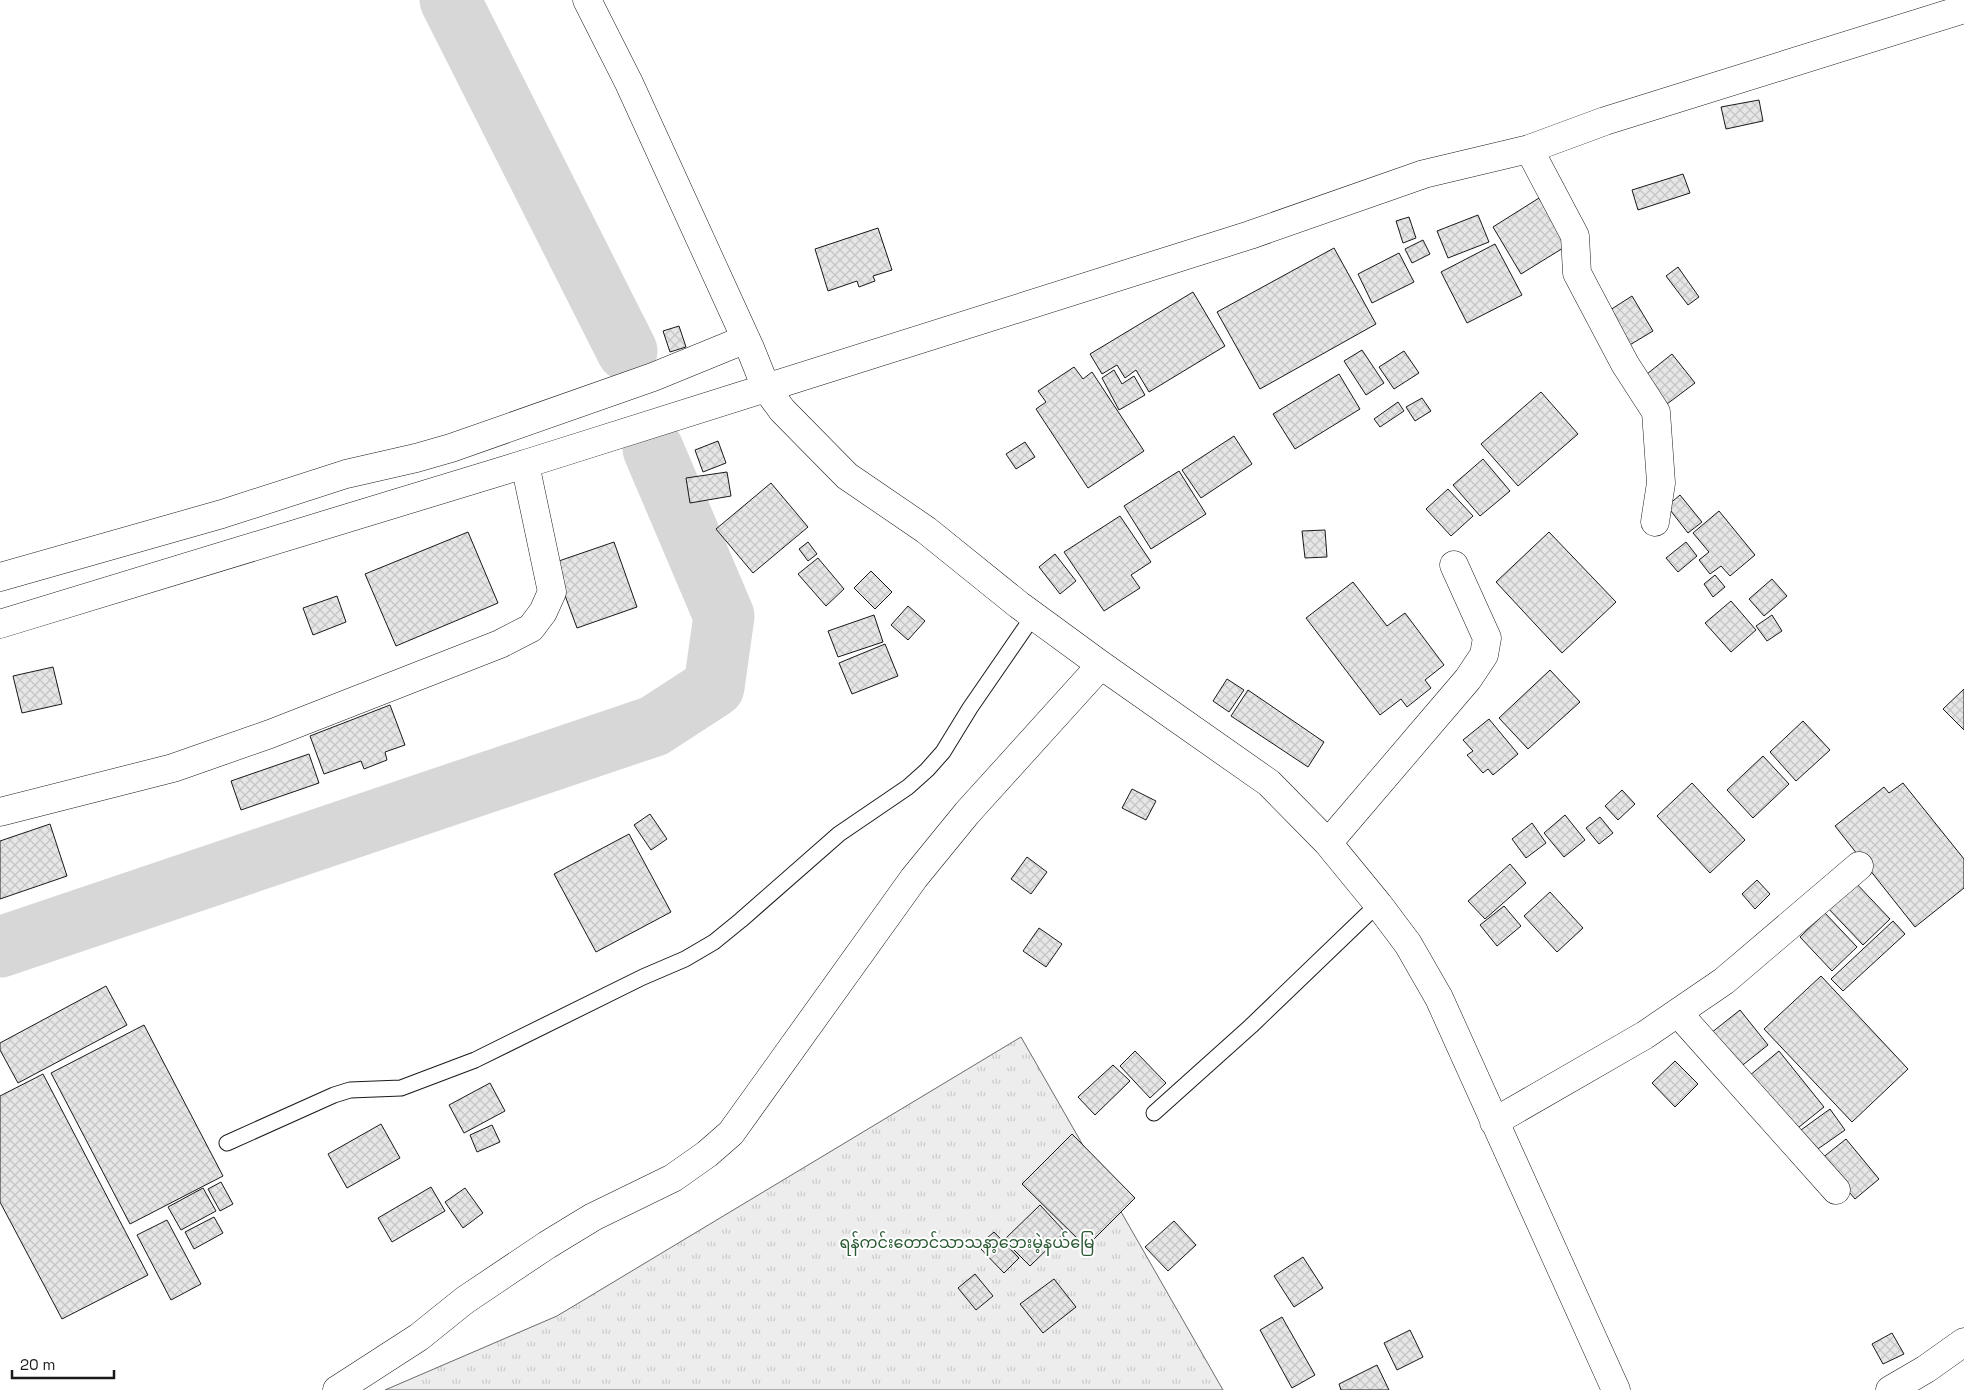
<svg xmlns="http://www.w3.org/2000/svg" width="1964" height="1390" font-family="'Space Grotesk','Noto Sans Myanmar',sans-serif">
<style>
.park{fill:url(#park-tufts);stroke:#6a6a6a}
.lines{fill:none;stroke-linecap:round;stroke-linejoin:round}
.river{stroke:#d7d7d7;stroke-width:61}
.building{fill:url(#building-cross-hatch);stroke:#1a1a1a}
.lane-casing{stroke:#1a1a1a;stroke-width:17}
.street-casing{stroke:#1a1a1a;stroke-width:29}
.lane{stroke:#fff;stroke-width:15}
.street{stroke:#fff;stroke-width:28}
.labels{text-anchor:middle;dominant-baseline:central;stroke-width:4;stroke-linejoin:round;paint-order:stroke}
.park-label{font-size:16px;fill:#2b5a34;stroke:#fff}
</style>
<defs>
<pattern id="park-tufts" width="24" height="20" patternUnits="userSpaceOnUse" patternTransform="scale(1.25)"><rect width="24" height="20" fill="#ededed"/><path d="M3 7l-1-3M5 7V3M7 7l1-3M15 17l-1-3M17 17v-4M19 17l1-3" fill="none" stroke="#cbcbcb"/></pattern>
<pattern id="building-cross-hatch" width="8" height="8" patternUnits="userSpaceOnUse" patternTransform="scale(1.25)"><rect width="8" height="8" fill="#e6e6e6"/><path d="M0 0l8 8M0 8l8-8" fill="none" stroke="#c5c5c5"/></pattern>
</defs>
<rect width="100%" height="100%" fill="#fff"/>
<path class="park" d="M1021 1037 1223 1390H385L557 1316Z"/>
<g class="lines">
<path class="river" d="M450 0 627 351
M0 947 654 726 714 687 724 616 653 449"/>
</g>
<path class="building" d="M1759 100 1763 121 1726 129 1721 107Z
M1683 174 1690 193 1638 210 1632 190Z
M1539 198 1568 245 1521 274 1493 227Z
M1478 215 1489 242 1448 258 1437 231Z
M1409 217 1416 238 1403 243 1396 221Z
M878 228 892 270 873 276 875 281 859 287 857 281 828 291 815 249Z
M1423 240 1430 254 1412 263 1405 249Z
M1495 244 1522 295 1467 323 1441 272Z
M1334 248 1376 324 1260 389 1217 312Z
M1399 253 1414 282 1372 303 1358 274Z
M1678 267 1699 297 1688 305 1666 276Z
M1193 292 1225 346 1149 392 1136 370 1125 378 1117 365 1102 374 1090 354Z
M1632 296 1653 331 1628 346 1607 312Z
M679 326 686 347 670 352 663 331Z
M1362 350 1384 383 1366 395 1344 361Z
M1404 351 1419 373 1394 389 1379 367Z
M1672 354 1695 383 1663 407 1642 378Z
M1074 367 1083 379 1092 372 1144 451 1088 488 1036 409 1046 402 1038 391Z
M1114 370 1122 384 1134 376 1145 395 1119 410 1102 378Z
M1339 374 1360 409 1295 449 1273 414Z
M1541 392 1578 434 1518 486 1481 444Z
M1422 398 1431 411 1415 421 1406 407Z
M1398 402 1404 411 1380 427 1374 419Z
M1234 436 1252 464 1201 498 1182 470Z
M718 441 726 463 703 472 695 450Z
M1025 442 1035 457 1016 469 1006 454Z
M1483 459 1510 491 1480 516 1453 485Z
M1179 471 1206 514 1151 549 1124 506Z
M727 472 731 496 690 503 686 478Z
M771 483 808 527 753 573 716 529Z
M1448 489 1473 516 1451 536 1426 509Z
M1680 495 1702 522 1688 533 1667 506Z
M1719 511 1755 555 1730 576 1721 566 1710 574 1699 560 1709 552 1693 533Z
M1120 516 1151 562 1131 575 1140 588 1104 611 1064 552Z
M1325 530 1327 557 1305 558 1302 531Z
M468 532 498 603 396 646 365 574Z
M1549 532 1616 602 1562 653 1496 582Z
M614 542 637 607 577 628 553 563Z
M808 542 817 554 808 561 799 549Z
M1686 542 1697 556 1678 572 1666 558Z
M1055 554 1076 581 1060 594 1039 567Z
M818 558 844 589 826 606 798 574Z
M871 571 892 592 875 609 854 588Z
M1715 575 1725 587 1713 597 1704 584Z
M1772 579 1787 596 1764 616 1749 599Z
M1353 582 1387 626 1405 613 1444 665 1425 680 1431 688 1407 707 1401 699 1380 715 1306 618Z
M337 596 346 622 313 635 303 608Z
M1731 601 1756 630 1731 652 1705 623Z
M908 606 925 621 908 640 891 625Z
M874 615 883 642 838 657 828 631Z
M1772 615 1782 631 1767 641 1756 626Z
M885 644 898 676 852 694 839 663Z
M53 667 62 704 22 713 13 676Z
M1550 670 1580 702 1528 749 1499 718Z
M1227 679 1244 690 1229 712 1213 701Z
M1964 689V730L1943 709Z
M1248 690 1324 742 1308 767 1231 716Z
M390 705 405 745 385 752 387 760 364 769 361 761 324 774 310 736Z
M1489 719 1518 754 1493 775 1488 769 1483 773 1467 755 1473 751 1463 740Z
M1803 721 1830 750 1796 781 1770 752Z
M309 754 319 783 241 810 231 781Z
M1763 756 1789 784 1753 818 1727 790Z
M1692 783 1745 840 1710 873 1657 816Z
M1903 783 1964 859V888L1915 927 1835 826 1884 787 1889 793Z
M1132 789 1156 801 1146 820 1122 808Z
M1622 790 1635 804 1618 820 1605 806Z
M650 814 667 839 651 850 634 825Z
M1565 815 1585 840 1564 857 1544 833Z
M1600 817 1613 833 1599 844 1586 828Z
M1532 823 1546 843 1526 858 1512 839Z
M50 824 67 876 0 899V841Z
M629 834 671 912 596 952 554 874Z
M1027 857 1047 872 1031 894 1011 879Z
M1510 864 1526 883 1485 919 1468 901Z
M1757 880 1770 894 1755 909 1742 894Z
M1853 880 1890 919 1863 945 1826 906Z
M1550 892 1583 928 1557 952 1524 916Z
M1504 906 1521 926 1497 946 1480 925Z
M1825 913 1857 947 1832 971 1800 937Z
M1893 921 1905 934 1843 991 1831 979Z
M1039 928 1062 944 1046 967 1023 951Z
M1821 976 1908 1069 1852 1122 1764 1029Z
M106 986 127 1025 18 1083 0 1050V1043Z
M1740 1010 1768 1045 1739 1068 1711 1033Z
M144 1025 223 1176 130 1224 51 1073Z
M1135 1051 1166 1083 1150 1098 1120 1066Z
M1779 1051 1824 1107 1794 1131 1749 1076Z
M1675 1061 1698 1084 1675 1107 1652 1083Z
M1113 1065 1130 1081 1095 1115 1078 1097Z
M43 1074 148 1275 62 1319 0 1202V1096Z
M490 1083 505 1111 464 1133 449 1105Z
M1830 1109 1845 1130 1815 1151 1801 1130Z
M381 1124 400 1158 347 1188 328 1154Z
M492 1125 500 1142 477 1152 470 1135Z
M1072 1134 1135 1198 1086 1247 1022 1184Z
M1846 1139 1879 1179 1855 1199 1821 1159Z
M221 1182 233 1204 220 1211 208 1189Z
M431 1187 445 1211 392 1242 378 1218Z
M203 1188 216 1211 181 1230 168 1207Z
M465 1188 483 1213 463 1228 445 1202Z
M1040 1205 1065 1232 1030 1266 1004 1240Z
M214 1217 223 1233 194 1249 185 1232Z
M167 1220 201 1284 171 1300 137 1235Z
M1174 1221 1196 1245 1168 1271 1145 1247Z
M994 1232 1019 1258 1004 1273 978 1246Z
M1303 1257 1323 1288 1294 1307 1274 1276Z
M975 1274 993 1296 976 1310 958 1288Z
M1054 1279 1076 1307 1043 1333 1020 1304Z
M1282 1317 1315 1375 1292 1388 1260 1330Z
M1410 1330 1423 1357 1397 1370 1384 1343Z
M1892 1333 1904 1354 1883 1364 1872 1344Z
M1377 1365 1389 1390H1341L1339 1384Z"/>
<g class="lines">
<g class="lane-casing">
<path id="lane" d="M1154 1113 1251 1026 1378 904
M227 1143 334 1095 350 1090 401 1088 475 1060 643 977 685 959 714 942 741 920 839 834 908 787 927 770 943 752 970 708 1034 615"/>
</g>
<g class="street-casing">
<path id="street" d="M587 0 629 83 750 348 766 388 782 410 847 476 926 530 1019 605 1101 665 1269 783 1328 843 1378 904 1408 944 1439 998 1616 1390
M1529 149 1575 236 1577 273 1625 364 1656 412 1661 483 1655 522
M0 577 222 514 346 474 416 458 451 448 653 377 746 339
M0 624 525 464 766 388 1250 235 1424 174 1529 149 1605 121 1964 9
M0 812 173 768 270 734 500 644 531 628 543 612 552 592 525 464
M1328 843 1468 679 1484 655 1487 638 1454 565
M1678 1013 1836 1190
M1494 1122 1645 1035 1724 981 1859 866
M337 1390 419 1337 465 1300 547 1245 593 1217 673 1178 707 1154 731 1133 914 878 967 813 1101 665
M1890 1390 1926 1369 1964 1342"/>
</g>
<use href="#lane" class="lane"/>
<use href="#street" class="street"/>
</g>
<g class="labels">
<g class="park-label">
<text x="967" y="1242">ရန်ကင်းတောင်သာသနာ့ဘေးမဲ့နယ်မြေ</text>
</g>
</g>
<path d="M12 1370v8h102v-8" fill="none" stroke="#1a1a1a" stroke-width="2.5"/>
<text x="20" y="1370" font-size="15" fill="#1a1a1a" stroke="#ffffff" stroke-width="4" paint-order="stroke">20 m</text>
</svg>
